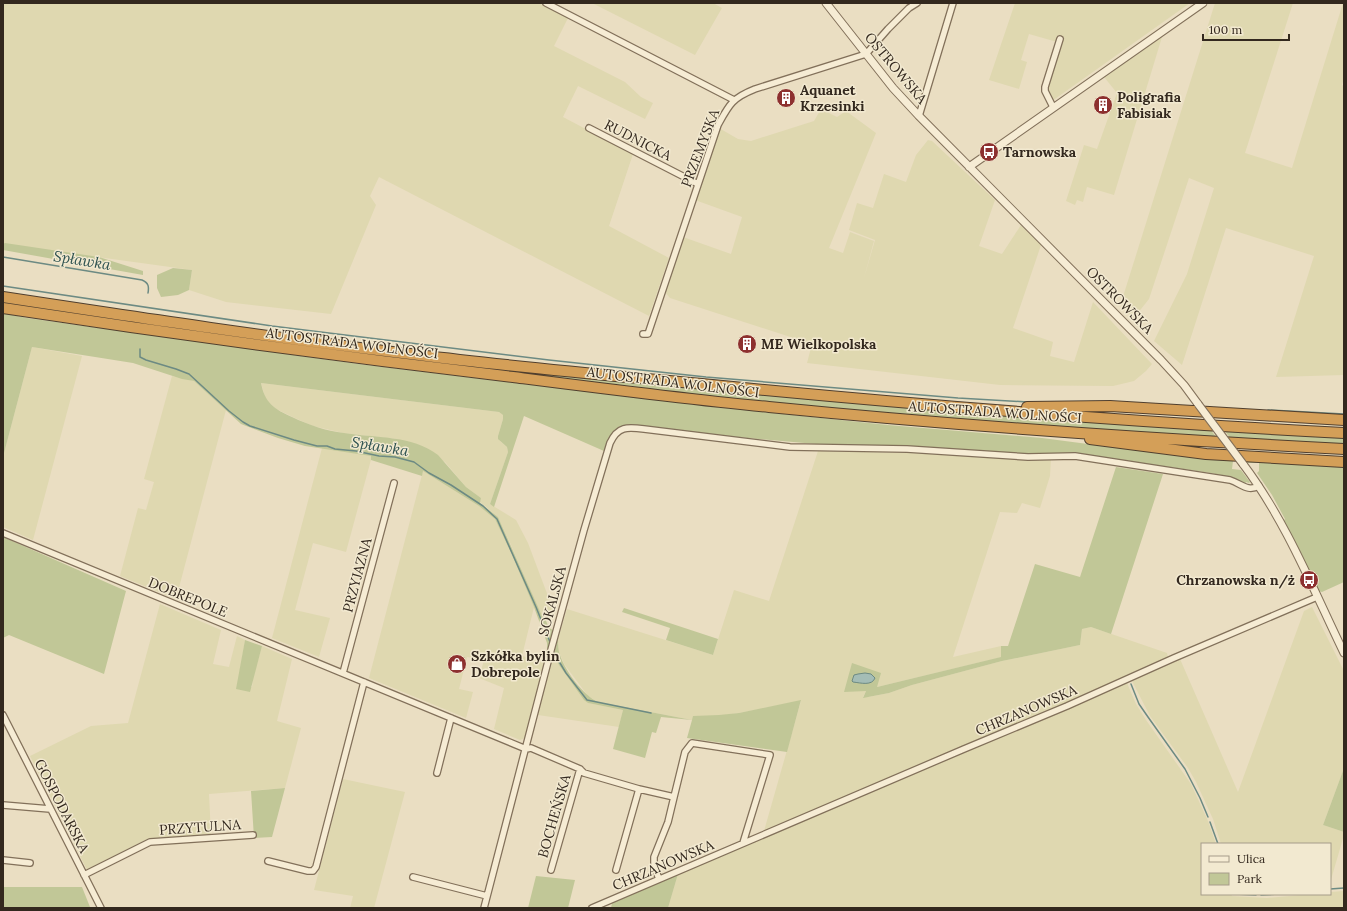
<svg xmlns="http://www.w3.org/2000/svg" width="1347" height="911" font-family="Lora,serif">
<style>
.farmland{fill:#dfd8b0}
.green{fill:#c1c797}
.water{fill:#a4bdb6;stroke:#6c8a83}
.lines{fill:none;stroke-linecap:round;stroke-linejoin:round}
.stream{stroke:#6c8a83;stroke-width:1.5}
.minor-casing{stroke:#82705a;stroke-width:8}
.tertiary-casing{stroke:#82705a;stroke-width:9}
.motorway-casing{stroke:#503f2e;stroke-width:12}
.minor{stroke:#f6ecd4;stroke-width:5.5}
.tertiary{stroke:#f6ecd4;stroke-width:7}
.motorway{stroke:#d49f58;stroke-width:10}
.tertiary-bridge-casing{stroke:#82705a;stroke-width:9;stroke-linecap:butt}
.tertiary-bridge{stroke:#f6ecd4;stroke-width:7}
.labels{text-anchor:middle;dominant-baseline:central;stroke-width:3;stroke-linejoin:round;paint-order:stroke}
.street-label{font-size:14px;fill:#33281e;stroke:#f2e9d0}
.poi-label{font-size:14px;font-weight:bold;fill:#33281e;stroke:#f2e9d0;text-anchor:start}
.water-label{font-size:15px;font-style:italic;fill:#2e5250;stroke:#f2e9d0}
</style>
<rect width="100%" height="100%" fill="#eadec2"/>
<path class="farmland" d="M3 3H539L568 18 554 46 625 82 641 97 653 103 645 119 578 86 563 117 633 154 609 226 669 258 649 316 379 177 370 196 376 205 331 314 226 302 189 290 192 270 3 244Z
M592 3H713L722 8 695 55Z
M1015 3H1190L1052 101 1048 91V83L1063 39 1059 37 1057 42 1029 34 1021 60 1027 62 1019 89 989 80Z
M1215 3H1293L1245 153 1292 168 1343 3H1344V78L1342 85 1344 86V375L1276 377 1314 256 1226 228 1182 365 1154 341 1187 274 1214 188 1189 178 1149 299 1133 319 1121 303Z
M1161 36 1162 37 1114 195 1087 187 1083 202 1077 200 1075 205 1066 201 1084 145 1097 149 1117 93 1104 77Z
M821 109 837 117 846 111 876 133 829 248 843 253 850 232 874 241 864 278 875 240 849 230 857 203 873 208 884 174 906 182 916 155 928 140 932 141 995 200 979 246 1002 254 1021 225 1041 245 1013 328 1053 342 1050 356 1074 362 1093 302 1152 364 1146 371 1134 381 1113 386 1000 385 807 363 812 344 670 298 665 292 683 237 731 254 742 217 695 200 719 128 738 139 751 141 814 121Z
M32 347 82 356 33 540 3 527V457Z
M172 376 194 381 226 410 176 599 120 576 138 508 146 510 154 482 144 479Z
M261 383 499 412 503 415V419L498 436 500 441 507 447 508 452 490 504 516 520 528 543 554 612 542 617 511 545 498 517 480 502 481 498 466 487 445 462 397 439 343 433 313 426 297 419 276 409 269 403 265 397Z
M322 448 372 456 346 552 313 543 295 610 330 618 319 657 272 638Z
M818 451 953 454 1028 460 1051 458 1050 476 1040 508 1022 503 1017 513 1000 512 953 657 1001 646 1002 657 877 687 866 691 863 697H869L889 693 912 685 1002 661 1080 645 1082 629 1091 627 1167 653 1168 658 1068 704 764 831 801 701 739 713 692 720 598 702 588 696 564 664 558 649V639L567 609 713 655 734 590 769 601Z
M423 471 479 506 495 519 512 555 534 607 522 656 545 662 525 738 520 740 494 729 504 688 479 678 484 660 467 657 459 689 473 692 466 718 369 678Z
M160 604 221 630 213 664 229 667 237 636 245 640 237 689 252 687 253 678 262 646 292 659 277 721 301 728 285 788 209 794 211 835 148 839 87 870 30 756 91 726 128 723Z
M1312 607 1344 671V768L1323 825 1344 832V835L1330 883V844H1221L1213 819 1196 782 1188 768 1150 716 1132 681 1180 659 1238 792 1304 611Z
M553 654 559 665 588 703 623 710 619 727 538 715Z
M1127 683 1136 704 1146 720 1191 784 1208 821 1216 844H1202V894H1231L1232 896 1267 898 1312 894H1330V892L1344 891V908H668L678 874Z
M343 779 405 792 374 908H350L353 896 314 890Z"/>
<path class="green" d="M5 243 99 257 143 271V275L3 250V244Z
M173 268 192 270 189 290 178 295 161 297 157 288V275Z
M3 301 238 335 1210 429 1217 438 965 421 725 399 311 348 3 304Z
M3 313 27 318 359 364 699 405 888 425 1042 438 1187 457 1233 461 1232 469 1241 470 1250 482 1249 483 1246 482 1245 484 1234 478 1211 473 1092 456 1069 453H1019L943 448 816 444 681 432 637 426 627 425 620 427 613 432 604 451 524 416 494 507 490 504 508 452 507 447 498 439V436L503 419V415L499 412 261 383C265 403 274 409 292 417 309 425 326 431 344 433 375 438 412 435 438 455L466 487 481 498 480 503 498 517 542 616H544L549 628 553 630 554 633 548 649 547 648V643L534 607 512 555 495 519 479 506 423 471 422 476 371 460V456L305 446 278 438 241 424 194 381 182 379 133 363 32 347 3 457Z
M1224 430 1344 436V445L1231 439Z
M1246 460 1344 465V582L1322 592 1318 591 1284 523V520L1285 519 1272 495 1257 473 1259 471V463H1248Z
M1116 467 1163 474 1111 634 1091 627 1082 629 1080 645 1002 661 912 685 889 693 863 698 866 691 844 692 852 663 881 673 877 687 1001 657V646H1008L1035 564 1080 577Z
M3 537 126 591 104 674 9 635 3 638Z
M624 608 718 639 713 655 666 640 670 628 622 612Z
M558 639C558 645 558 650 560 655 565 671 583 695 598 702L692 720 693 716 719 715 739 713 801 700 787 752 687 738 692 720 661 717 656 733 652 732 645 758 613 749 623 710 588 703 584 700 559 665 553 654Z
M245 640 262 646 250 692 236 689Z
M1344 768V832L1323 825Z
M285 788 272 837 254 838 251 791Z
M678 874 668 908H611L612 903Z
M536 876 575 880 568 908H528Z
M3 887H82L90 907 3 908Z"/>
<path class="water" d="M865 673 871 674 875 678C872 686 861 683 853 682L852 681 854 675 858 674Z"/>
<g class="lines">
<path class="stream" d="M3 257 142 280C149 283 149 287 148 293
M3 286 272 326 549 360 706 377 958 398 1028 402
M140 349V357L146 360 176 369 189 374 229 411 243 422 250 426 294 440 317 446H327L335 449 356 451 379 456 395 457 414 462 429 473 451 485 483 506 497 519 536 607 550 642
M1268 410 1344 414
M554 653 566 673 587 700 651 713
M1131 684 1139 704 1148 717 1185 769 1200 798 1208 817
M1210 822 1218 844
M1330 889 1344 888
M1234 894 1256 895
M1261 895 1280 894"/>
<g class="minor-casing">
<path id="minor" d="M546 3 734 100
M1053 107 1045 91V87L1060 39
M919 116 953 3
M589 128 698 184
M643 334H648L718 125C729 105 732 98 755 89L866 54 888 29 909 8 917 3
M3 533 526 749 531 748 580 769 584 773 639 789 616 870
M343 673 394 483
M3 715 101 908
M437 773 451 718
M639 789 674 797 685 752 692 743 770 755 743 843
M3 805 50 809
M3 860 30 863
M268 861 308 871H313L316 867 364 682
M551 870 580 769
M84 875 150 842 253 835
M413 877 487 896
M659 879 654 866V857L668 822 674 797
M484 908 551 650 584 530 610 443C618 426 627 427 644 429L790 447 907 449 1028 457 1075 456 1230 480C1242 484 1247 492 1259 486
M592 908 964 749 1067 706 1174 658 1317 597"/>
</g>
<g class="tertiary-casing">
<path id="tertiary" d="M826 3 893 88 919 116 1161 360 1184 385 1198 404
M969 167 1203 3
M1243 464C1286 521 1313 589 1344 653"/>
</g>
<g class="motorway-casing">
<path id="motorway" d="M3 297C141 318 280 339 419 355 513 367 608 375 702 384 916 405 1130 422 1344 433
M3 308C173 334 343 357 513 377 599 388 684 399 769 407 960 426 1152 439 1344 449
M1027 407 1110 406 1344 420
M1090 439 1206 454 1344 462"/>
</g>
<use href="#minor" class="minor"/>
<use href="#tertiary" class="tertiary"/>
<use href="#motorway" class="motorway"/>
<g class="tertiary-bridge-casing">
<path id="tertiary-bridge" d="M1198 404 1243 464"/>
</g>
<use href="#tertiary-bridge" class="tertiary-bridge"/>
</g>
<defs>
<g id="building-disc" transform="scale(1)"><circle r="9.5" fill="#8d302f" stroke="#f2e9d0"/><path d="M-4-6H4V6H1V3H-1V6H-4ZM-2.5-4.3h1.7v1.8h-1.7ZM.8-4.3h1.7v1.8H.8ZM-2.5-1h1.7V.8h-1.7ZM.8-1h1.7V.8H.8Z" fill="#fff"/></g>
<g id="bus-disc" transform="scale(1)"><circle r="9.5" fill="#8d302f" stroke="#f2e9d0"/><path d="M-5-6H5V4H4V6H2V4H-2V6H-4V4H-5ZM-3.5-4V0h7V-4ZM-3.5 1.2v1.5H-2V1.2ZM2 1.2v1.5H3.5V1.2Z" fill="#fff"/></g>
<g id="shop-disc" transform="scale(1)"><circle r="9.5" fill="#8d302f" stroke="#f2e9d0"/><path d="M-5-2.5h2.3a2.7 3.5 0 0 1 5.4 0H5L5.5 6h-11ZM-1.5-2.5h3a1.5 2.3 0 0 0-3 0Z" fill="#fff"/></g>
</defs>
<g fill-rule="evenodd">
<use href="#building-disc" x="786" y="98"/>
<use href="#building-disc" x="1103" y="105"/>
<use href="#bus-disc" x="989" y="152"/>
<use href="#building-disc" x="747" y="344"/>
<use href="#bus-disc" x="1309" y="580"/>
<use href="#shop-disc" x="457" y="664"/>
</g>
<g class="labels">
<g class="street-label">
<text transform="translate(896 68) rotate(50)">OSTROWSKA</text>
<text transform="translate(638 140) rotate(27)">RUDNICKA</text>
<text transform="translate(700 148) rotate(-69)">PRZEMYSKA</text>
<text transform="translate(1120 300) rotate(45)">OSTROWSKA</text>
<text transform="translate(352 343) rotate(7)">AUTOSTRADA WOLNOŚCI</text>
<text transform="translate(673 382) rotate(7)">AUTOSTRADA WOLNOŚCI</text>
<text transform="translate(995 412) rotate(4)">AUTOSTRADA WOLNOŚCI</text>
<text transform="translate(357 575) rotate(-75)">PRZYJAZNA</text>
<text transform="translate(188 597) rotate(22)">DOBREPOLE</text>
<text transform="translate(552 601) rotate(-75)">SOKALSKA</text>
<text transform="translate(1026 710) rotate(-23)">CHRZANOWSKA</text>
<text transform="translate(62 806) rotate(63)">GOSPODARSKA</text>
<text transform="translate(554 816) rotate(-74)">BOCHEŃSKA</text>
<text transform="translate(200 827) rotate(-4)">PRZYTULNA</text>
<text transform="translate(663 865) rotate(-23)">CHRZANOWSKA</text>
</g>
<g class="poi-label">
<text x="800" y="90">Aquanet<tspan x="800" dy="16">Krzesinki</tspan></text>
<text x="1117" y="97">Poligrafia<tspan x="1117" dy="16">Fabisiak</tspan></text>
<text x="1003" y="152">Tarnowska</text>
<text x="761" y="344">ME Wielkopolska</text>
<text x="1295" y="580" text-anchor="end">Chrzanowska n/ż</text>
<text x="471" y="656">Szkółka bylin<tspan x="471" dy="16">Dobrepole</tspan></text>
</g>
<g class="water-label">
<text transform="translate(82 260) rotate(9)">Spławka</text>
<text transform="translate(380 446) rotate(9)">Spławka</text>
</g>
</g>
<rect width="1347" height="911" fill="none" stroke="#33281e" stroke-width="8"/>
<rect x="1201" y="843" width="130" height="52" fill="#f2e9d0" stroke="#a69c89"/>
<rect x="1209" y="856" width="20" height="6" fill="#f6ecd4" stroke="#a69c89"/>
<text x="1237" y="863" font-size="12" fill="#33281e">Ulica</text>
<rect x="1209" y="873" width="20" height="12" fill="#c1c797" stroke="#a69c89"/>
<text x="1237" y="883" font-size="12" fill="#33281e">Park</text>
<path d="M1203 34v6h86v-6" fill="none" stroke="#33281e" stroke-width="2"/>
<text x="1209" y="34" font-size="12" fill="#33281e" stroke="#f2e9d0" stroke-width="3" paint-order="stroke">100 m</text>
</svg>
